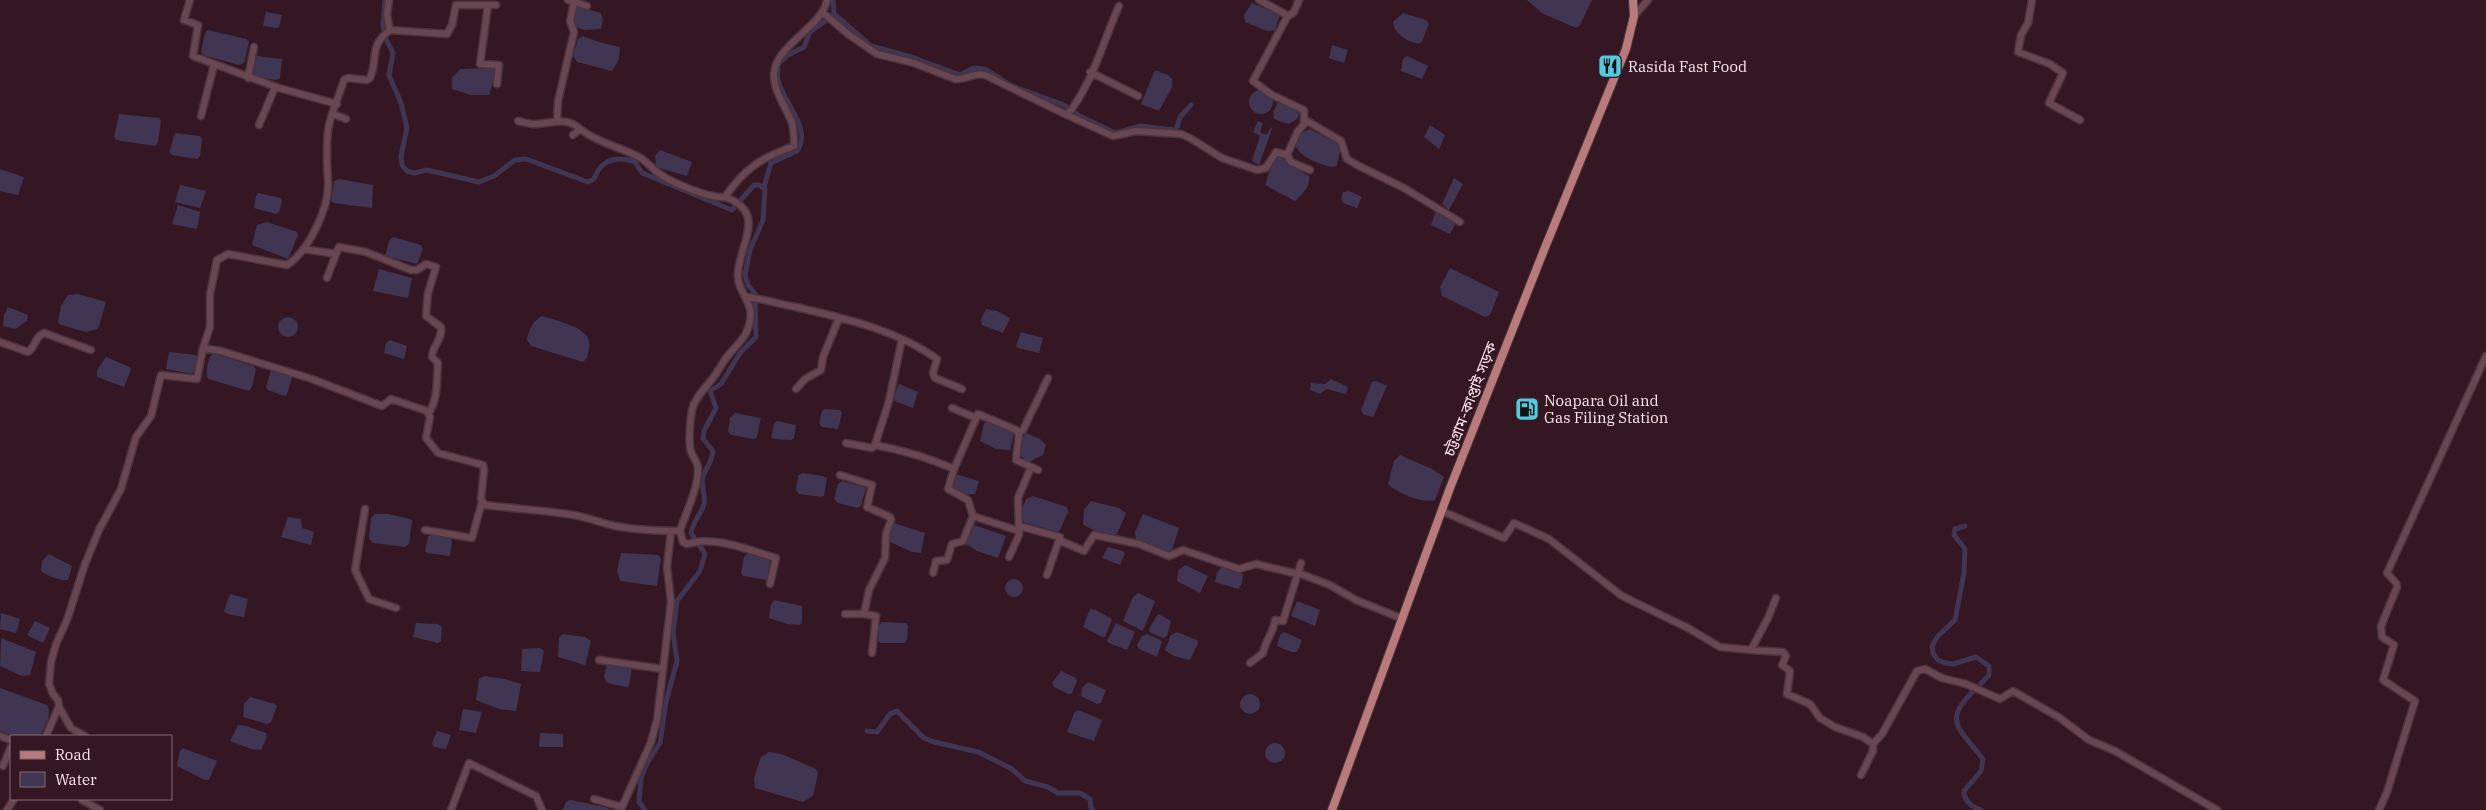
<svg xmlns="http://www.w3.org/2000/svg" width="2486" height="810" font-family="'IBM Plex Serif','Noto Sans Bengali',serif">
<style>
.water{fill:#403654}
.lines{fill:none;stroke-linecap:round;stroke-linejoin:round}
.canal{stroke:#403654;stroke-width:5}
.minor-casing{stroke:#4c343c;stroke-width:9}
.major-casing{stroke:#4c343c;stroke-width:10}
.minor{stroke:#684652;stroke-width:6}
.major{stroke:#b87a7a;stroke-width:8}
.labels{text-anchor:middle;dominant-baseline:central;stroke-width:5;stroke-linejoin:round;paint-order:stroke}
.poi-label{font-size:15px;fill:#fbe6ec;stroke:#341722;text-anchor:start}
.street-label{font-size:15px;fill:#fbe6ec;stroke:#341722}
</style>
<rect width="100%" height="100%" fill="#341722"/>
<path class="water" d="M1527 0H1592L1580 25 1576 28 1542 13Z
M1252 3 1280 15 1275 30 1267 31 1245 22 1244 15Z
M575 6 601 13 603 20 601 29 584 30 574 26 572 21Z
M266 12 282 15 279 27 277 28 263 26Z
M1403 13 1426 20 1429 24 1422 42 1419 44C1408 41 1394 35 1393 22Z
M208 30 246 39 249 42 244 63 239 65 203 55 201 52 205 33Z
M583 36 599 42 620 47 619 59 612 71 577 62 573 56 578 39Z
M1332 45 1348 50 1344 63 1329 58Z
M257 56 282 59 280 78 276 80 253 76 252 74Z
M1407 56 1428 66 1422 79 1401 71 1403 59Z
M492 68 496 72 489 95H471L452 89V78L460 69Z
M1155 70 1168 75 1172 79V87L1159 111 1141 104Z
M1249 102a12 12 0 1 1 24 0a12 12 0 1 1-24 0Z
M1278 102 1300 112 1297 119 1289 124 1274 119 1273 112Z
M119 114 159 118 161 121 158 142 155 146 116 140 114 137Z
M1258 121 1263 123 1260 132 1267 135 1271 127 1272 129 1259 165 1252 161 1260 136 1253 132Z
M1430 125 1445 135 1439 149 1424 137Z
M1310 129 1338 144 1340 150 1337 165 1334 167C1325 167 1296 156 1296 145 1296 141 1300 136 1301 133Z
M175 133 200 136 202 139 200 156 197 159 172 155 169 152Z
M660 150 692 162 687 176 656 167 655 156Z
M1280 155 1288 164 1309 176C1311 186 1303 194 1295 201L1265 185 1273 161Z
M0 169 24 177 18 195 0 191Z
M1454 178 1463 184 1449 210 1442 204Z
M339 179 373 185 372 208 334 203 331 201 334 181Z
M180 185 206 191 200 208 175 202Z
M1349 191 1362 197 1357 208 1343 203 1341 199 1343 192Z
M258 193 281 198 282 201 279 212 276 214 254 208 256 196Z
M178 205 200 212 197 229 172 224Z
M1436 211 1456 223 1450 234 1431 225Z
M267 222 297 232 298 235 288 259 252 245 257 225Z
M393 237 421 245 423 249 417 264 385 256 389 241Z
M1450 268 1499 292 1490 315 1485 317 1442 296 1440 287Z
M379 269 412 278 408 298 373 291Z
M78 294 106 302 100 323 97 329 86 332 61 325 58 322 61 306 68 295Z
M8 307 28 315 27 321 15 329 3 326 4 315Z
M986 309 997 311 1010 318 1003 333 982 325 981 320Z
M542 316C556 321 594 327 589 348 588 354 588 358 583 362L531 346 527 340C529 329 532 322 542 316Z
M278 327a10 10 0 1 1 20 0a10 10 0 1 1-20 0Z
M1021 332 1043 338 1039 353 1018 348 1016 346Z
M390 340 407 346 404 359 384 353 386 343Z
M169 352 196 355 199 360 196 371 192 374 166 369Z
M213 353 253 366 256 369 252 387 249 391 208 379C205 372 208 358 213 353Z
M106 357 130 367 131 370 124 387 97 377V370Z
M271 370 290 375 292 378 287 394 285 396 268 390 266 387Z
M1331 379 1348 387 1346 394 1326 389 1320 394 1310 390 1311 383 1325 384Z
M1376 381 1387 386 1373 417 1363 414 1361 410 1372 382Z
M899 384 918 392 913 408 895 401 894 395Z
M825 409 840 410 842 413 838 429 822 427 819 423 822 411Z
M735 413 761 418 757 437 754 439 731 435 728 431 730 418Z
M777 421 796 425 794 438 791 440 774 439 771 437 774 424Z
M987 421 1014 433 1010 450 996 449 980 441 984 424Z
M1026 433 1040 439 1046 445 1043 455 1029 462 1019 455 1021 438Z
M1400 455 1432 469 1444 477 1435 500C1423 504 1397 493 1388 484L1394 461Z
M802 473 823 476 827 478 824 496 821 497 799 494 796 490 798 476Z
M955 474 979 481 975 494 964 495 951 490 950 485Z
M842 481 866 488 861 506 857 508 838 503 834 499 838 484Z
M1033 496 1067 507 1068 512 1059 532 1022 522 1020 514 1026 499Z
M1091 501 1119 508 1126 513 1117 534C1108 537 1091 530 1083 524L1084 510Z
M375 514H388L410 519 412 521 409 544 405 547 373 543 369 539 371 518Z
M1143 514 1179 528 1172 550 1167 552 1136 540 1135 532Z
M288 517 301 519 302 528 314 532 311 545 281 537Z
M894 523 925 533 921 553 912 552 888 541Z
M974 525 1006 536 998 558 977 551 966 544Z
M432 534 452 540 450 556 427 553 425 551 428 537Z
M1108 547 1123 551 1125 554 1120 565 1102 558Z
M621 553 658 555 661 559 657 586 620 581 617 570Z
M748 553 770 561 767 580 743 576 741 573 744 557Z
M49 554 72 566 68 580C61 581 47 576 41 571L42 561Z
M1185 565 1208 576 1200 593 1177 581 1178 571Z
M1222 566 1243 574 1242 583 1238 589 1215 582 1217 573Z
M1005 588a9 9 0 1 1 18 0a9 9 0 1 1-18 0Z
M1138 593 1155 601 1143 631 1123 621 1133 597Z
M230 594 248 599 244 617 228 614 224 611Z
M774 600 802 606V622L800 625 787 624 769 618 771 604Z
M1297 601 1320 610 1315 626 1291 616Z
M1090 609 1096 610 1112 619 1105 637H1102L1083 627Z
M1 613 20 619 16 633 0 629Z
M1158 614 1171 621 1167 636 1163 638 1149 632V629Z
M35 621 50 628 43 643 27 635Z
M882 622 906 623 908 626 907 640 904 643H881L878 641 879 626Z
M416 623 438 624 442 627 441 641 438 643 413 637Z
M1116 623 1135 632 1127 650 1109 643 1107 641Z
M1177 632 1197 640 1198 643 1190 660 1174 656 1165 650 1171 635Z
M1284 632 1302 640 1297 652H1291L1277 646 1280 635Z
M563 634 585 637 591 641 585 665 558 657 559 637Z
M1147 634 1162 641 1157 657 1139 649 1137 645 1142 636Z
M1 638 36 652 30 675 22 676 0 666Z
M540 648 544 651 540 672 521 671 522 649Z
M607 664 632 667 629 686 626 687 607 683 604 677Z
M1061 671 1076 678 1077 681 1072 693 1068 694 1054 687 1052 683Z
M484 676 505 679 521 684 516 711 499 709 476 700 479 679Z
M1088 682 1106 690 1101 703 1097 704 1081 696 1082 688Z
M0 688 47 705C53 715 44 727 40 736H15L0 731Z
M1240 704a10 10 0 1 1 20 0a10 10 0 1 1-20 0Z
M250 697 275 704 277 706 271 722 267 724 243 717 244 704Z
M463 709 482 712 476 733 459 730Z
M1078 710 1102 720 1094 741 1067 732 1074 713Z
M238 725 246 726 266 733 267 737 261 750 251 749 230 741Z
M437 731 451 735 446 749 434 747 432 743Z
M540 733 563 734V747H539Z
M1265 753a10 10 0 1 1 20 0a10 10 0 1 1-20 0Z
M183 748 217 761 209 780H205L177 766 180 751Z
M769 752 781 754 816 769 818 774 813 796 803 802 755 788 754 778 761 757Z
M570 800 605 807 611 810H563L566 802Z"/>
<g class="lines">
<path class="canal" d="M385 0 383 26 386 39 393 53 389 75 401 103 407 128 401 156 402 165 407 171 414 173 427 170 479 182 494 176 515 160 526 159 588 182 594 179C601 160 615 155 635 162L642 173 732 210 754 185H759L765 189 763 220 750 250 745 275 748 285 755 294 756 337 740 353 721 384 710 391 716 408 704 431 703 439 713 451C712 462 707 466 703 476 700 485 706 495 704 504 701 514 694 519 691 533L705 554 700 571 677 601 673 632 677 661 666 702 660 743 647 763 641 778 639 802 645 810
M833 0 834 14 871 46 912 57 960 75 974 68 985 69 1012 86 1064 105 1078 115 1115 133 1141 126 1174 130 1177 127 1180 117 1191 105
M764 187 771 163 797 151C813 129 783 103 778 80 777 75 778 69 778 64L788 55 804 47 810 32 832 16
M1965 526 1955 529 1954 535 1965 549 1964 573 1955 620 1938 636 1932 646 1933 653 1938 660 1945 663 1953 664 1976 657 1989 666V675C1977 690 1946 709 1960 730 1967 741 1976 749 1983 759L1981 771 1964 791C1964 801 1972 807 1981 810
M867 731 877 732 890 714 897 711 924 738 934 742 978 752 1012 769 1025 781 1048 787 1058 793H1080L1090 799 1091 807 1093 810"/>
<g class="minor-casing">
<path id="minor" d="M190 0 184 20 198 25 193 56 279 88 337 104
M568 0 587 6
M1259 0 1285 14 1287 17 1253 81 1272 95 1304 110V122
M2032 0 2028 23 2021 35 2018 52 2050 64 2063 73 2049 103 2080 120
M488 5 480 64 499 65 497 84
M822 12 848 34 877 54 914 63 955 79C967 80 973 72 985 75L1067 115C1092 85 1103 42 1119 6
M1634 16 1648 0
M1287 17 1294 12 1299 0
M390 30 447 34 452 25 456 5H496
M1090 72 1138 96
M248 78 254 47
M333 114 346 119
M1067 115 1113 136 1136 131 1181 134 1190 138 1222 158 1257 170 1266 168 1276 152 1287 155 1291 162 1310 170
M201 116 214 65
M518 121C523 122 529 124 534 124 550 124 567 116 580 129L573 135
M557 121 558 101 574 32 570 21 574 2
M259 125 275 87
M580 129C598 143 620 147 639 157 647 161 653 170 660 174 672 183 711 199 725 197
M1287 155 1298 131 1307 121 1341 141 1347 159 1357 165 1404 188 1460 222
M303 249 336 254 339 247 366 252 411 270H417L426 264 436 267 428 293 426 316 441 327C443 339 432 346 432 357L438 363C436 381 439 396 429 413
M327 278 336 254
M747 297C764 299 779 304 796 307 843 318 897 330 937 359L933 373 935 378 962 389
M0 342 28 352C36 347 35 336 44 333L91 350
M203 348 210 327V294L217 260 228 254 287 265C308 252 330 207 328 181 327 165 326 148 328 131 330 114 339 97 344 80L348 78 367 80 370 78C379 57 368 47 390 30L387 15 389 0
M796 389 805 379 821 370 823 357 839 318
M952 408 976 418
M1018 433 1023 430 1048 378
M846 443 872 448 875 445C902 450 929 458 954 469
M875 445 889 401 902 339
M840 475 872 485 867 507 890 517 891 520 886 534 885 558 869 590 864 614H845
M365 509 355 570 369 599 396 608
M1442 511 1504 538 1514 523 1549 539 1622 596 1688 628 1720 647 1751 650 1768 618 1776 598
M1019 526 1060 537 1047 575
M425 530 472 538 482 502
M1019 531 973 516 968 500 948 489 954 469 978 414 1016 430 1019 434 1016 460 1038 470
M1061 541 1084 551 1094 535 1139 544 1169 556 1183 550 1239 569 1256 564 1298 574
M1009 557 1019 535 1018 498 1031 467
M933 573 936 561 947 560 952 544 963 541 973 516
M1298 573 1330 585 1356 600 1403 619
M770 584 776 558C748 550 715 535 687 544L683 542 680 531C686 512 698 489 698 469 698 462 691 455 690 448 689 436 690 421 692 410 695 396 708 386 715 375 720 368 724 360 730 353 736 346 742 341 746 333 760 303 737 295 738 275 738 245 769 213 725 197 745 168 761 158 794 146 794 139 794 130 792 123 786 107 773 91 774 73 776 45 823 26 827 0
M864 614 876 616 872 653
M1751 650 1783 652 1786 656 1782 665 1790 671 1787 694 1810 704 1820 718 1835 727 1863 737 1873 744V751L1861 775
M599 660 663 669
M1250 663 1263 653C1265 641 1274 632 1275 620L1283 621 1301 563
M59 707 71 728 85 736
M0 736 11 740
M46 736 59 706 58 700 53 694 49 684 51 662 56 644 67 620 85 564 99 530 121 489 136 437 151 416 161 375 197 379 203 348 221 351 312 379 382 406 391 399 427 411 430 417 426 438 438 453 483 465 484 470 481 499 485 505C515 509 544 510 573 515 587 517 601 523 615 526 636 530 659 531 680 531
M1873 744 1882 734 1917 671 1925 669 1942 678 1966 684 2000 699 2013 691 2060 718 2089 740 2115 751 2217 810
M3 766 11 747
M594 799 622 807 651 742 657 720 671 602 667 567 671 531
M82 800 100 810
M7 810 14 799
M451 810 469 763 536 796 542 810
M2379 810 2387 792 2415 701 2383 680 2394 645 2382 637 2381 626 2397 587 2396 583 2387 573 2486 356"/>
</g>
<g class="major-casing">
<path id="major" d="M1332 810 1450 488 1544 250 1626 49 1634 16 1633 0"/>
</g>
<use href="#minor" class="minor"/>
<use href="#major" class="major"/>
</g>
<defs>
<g id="restaurant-square" transform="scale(1.25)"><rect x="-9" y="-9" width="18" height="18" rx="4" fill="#55cade" stroke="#341722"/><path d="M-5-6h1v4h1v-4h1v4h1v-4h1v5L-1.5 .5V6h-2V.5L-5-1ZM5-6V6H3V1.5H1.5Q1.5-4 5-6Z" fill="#111"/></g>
<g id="fuel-square" transform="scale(1.25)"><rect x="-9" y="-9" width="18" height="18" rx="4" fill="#55cade" stroke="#341722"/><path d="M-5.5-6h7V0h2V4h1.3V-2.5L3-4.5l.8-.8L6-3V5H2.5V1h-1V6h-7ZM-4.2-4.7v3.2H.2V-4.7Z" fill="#111"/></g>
</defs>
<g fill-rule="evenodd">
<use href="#restaurant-square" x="1610" y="66"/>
<use href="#fuel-square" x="1527" y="409"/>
</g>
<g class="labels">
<g class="poi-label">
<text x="1628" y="66">Rasida Fast Food</text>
<text x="1544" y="400">Noapara Oil and<tspan x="1544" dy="17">Gas Filing Station</tspan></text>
</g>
<g class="street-label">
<text transform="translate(1470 399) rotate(-69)">চট্টগ্রাম-কাপ্তাই সড়ক</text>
</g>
</g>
<rect x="10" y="735" width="162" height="65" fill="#341722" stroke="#846a73"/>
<rect x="20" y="751" width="25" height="8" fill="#b87a7a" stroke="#846a73"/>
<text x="55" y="760" font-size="15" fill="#fbe6ec">Road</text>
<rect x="20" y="772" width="25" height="15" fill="#403654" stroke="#846a73"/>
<text x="55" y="785" font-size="15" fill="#fbe6ec">Water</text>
</svg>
